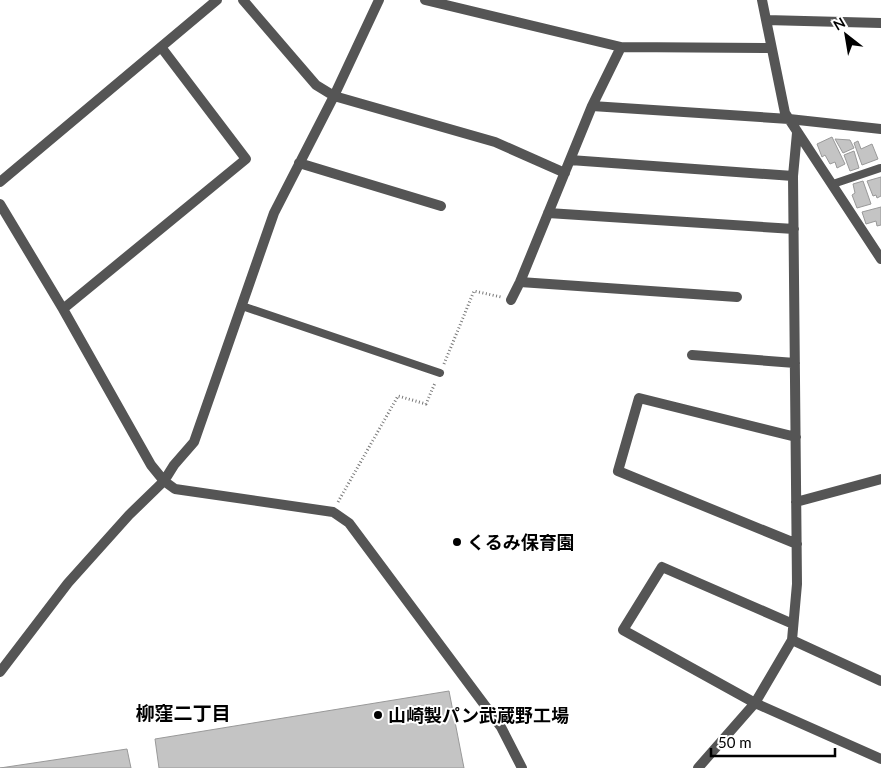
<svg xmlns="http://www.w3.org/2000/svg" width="881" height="768" font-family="Lato,'Noto Sans JP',sans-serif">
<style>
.building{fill:#c4c4c4;stroke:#999}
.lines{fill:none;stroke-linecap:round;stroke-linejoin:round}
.path{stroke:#777;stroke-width:3;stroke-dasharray:1 2.5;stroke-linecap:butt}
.service{stroke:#555;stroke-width:8}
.minor{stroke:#555;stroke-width:10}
.poi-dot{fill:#000;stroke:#fff;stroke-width:2}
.labels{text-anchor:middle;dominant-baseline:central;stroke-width:4;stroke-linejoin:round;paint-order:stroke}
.poi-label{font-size:18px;font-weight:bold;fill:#000;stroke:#fff;text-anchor:start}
.neighbourhood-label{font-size:19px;font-weight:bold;fill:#000;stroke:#fff}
</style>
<rect width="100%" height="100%" fill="#fff"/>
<path class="building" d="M832 137 845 164 837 168 835 162 830 164 825 155 822 157 817 144Z
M835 139 850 140 854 148 843 153Z
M858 141 861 149 872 144 878 159 862 165 854 143Z
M854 151 859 168 850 171 844 155Z
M881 177V196L877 198 876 195 873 196 867 181Z
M863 181 871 204 857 208 852 195 855 193 853 184Z
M881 207V225L877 226 876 221 866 224 862 212Z
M449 691 464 768H159L155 739Z
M127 749 131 768H0Z"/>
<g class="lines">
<path class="path" d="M444 364 474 291 501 297
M338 502 398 396 426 404 435 383"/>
<path class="service" d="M833 184 880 168
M242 306 440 373"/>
<path class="minor" d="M243 0 316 85 334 96 495 142 565 173
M425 0 621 47 771 48
M762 0 785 113 881 259
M766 20 881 23
M592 106 789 119 881 129
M570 160 793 176
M299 163 441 206
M0 182 217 0
M0 204 63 309 151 465 164 481 175 489 333 512 349 523 501 727 522 768
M548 213 794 229
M520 282 737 297
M511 300 520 282 592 106 621 47
M63 309 246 159 161 47
M692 355 795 363
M796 437 639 398 618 471 797 544
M796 502 881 479
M793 624 662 567 623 630 755 703 881 759
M792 640 881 681
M0 672 68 583 129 515 164 481 174 465 194 442 274 213 334 96 379 0
M698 768 755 703 792 640 797 584 793 176 797 133"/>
</g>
<g class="poi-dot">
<circle cx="457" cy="542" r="5"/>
<circle cx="378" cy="715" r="5"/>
</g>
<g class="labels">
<g class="poi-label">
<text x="467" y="542">くるみ保育園</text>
<text x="388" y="715">山崎製パン武蔵野工場</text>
</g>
<g class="neighbourhood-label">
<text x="183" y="712">柳窪二丁目</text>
</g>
</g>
<g transform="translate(846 35) rotate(329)" stroke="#ffffff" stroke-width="4" paint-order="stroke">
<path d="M0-4L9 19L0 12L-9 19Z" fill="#000000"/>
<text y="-8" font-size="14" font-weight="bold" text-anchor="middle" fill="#000000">N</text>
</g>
<path d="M711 748v8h124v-8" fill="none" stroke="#000000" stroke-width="2.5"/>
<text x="718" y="748" font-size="15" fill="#000000" stroke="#ffffff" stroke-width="4" paint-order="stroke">50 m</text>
</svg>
